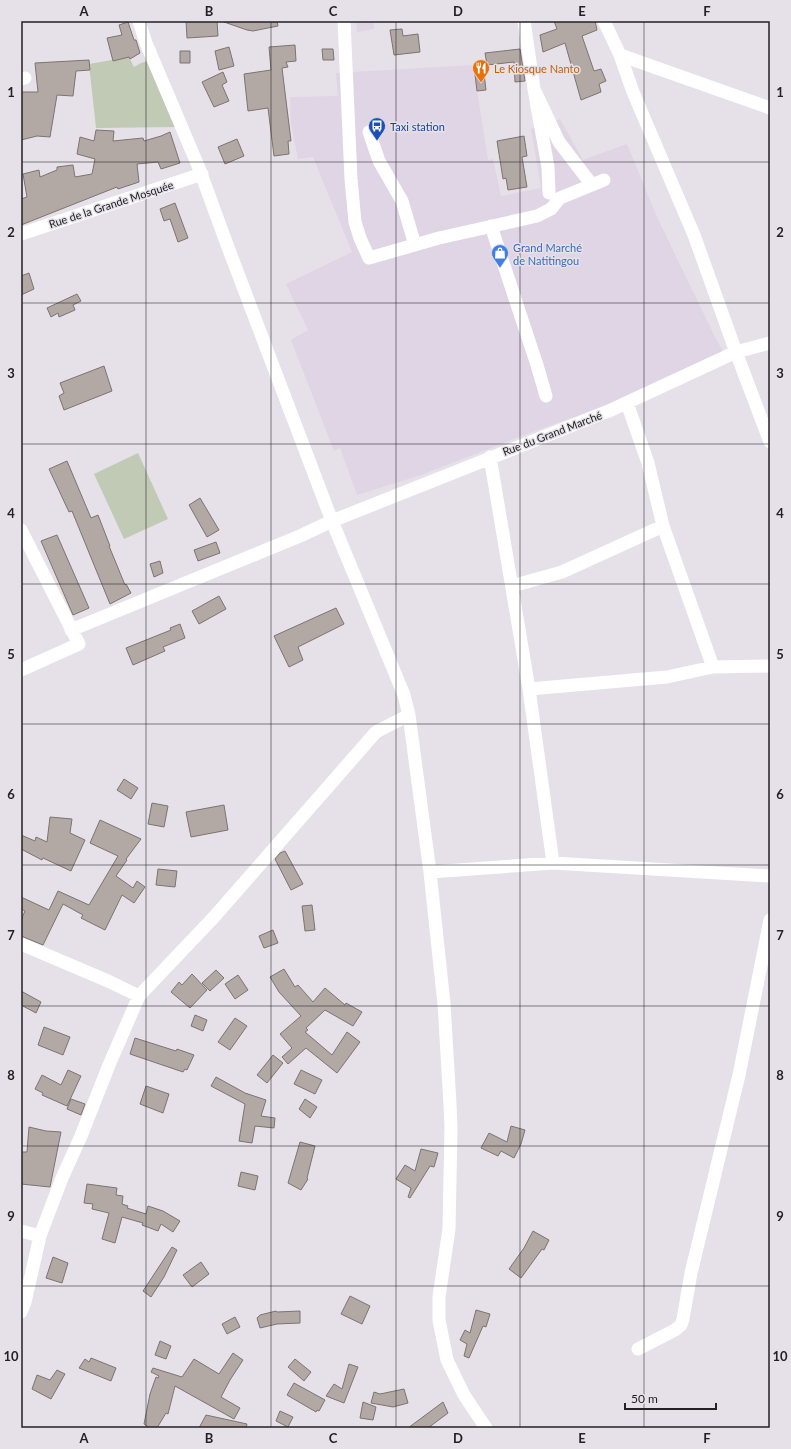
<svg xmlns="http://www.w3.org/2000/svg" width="791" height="1449" font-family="Lato,sans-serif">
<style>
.built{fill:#dfd5e4}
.green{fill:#c1cab4}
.building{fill:#b2a8a4;stroke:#7d7370}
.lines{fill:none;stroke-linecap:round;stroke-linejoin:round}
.minor{stroke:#fff;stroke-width:13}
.grid{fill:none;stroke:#232124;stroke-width:1;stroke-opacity:0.55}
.labels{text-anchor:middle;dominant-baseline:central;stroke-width:3;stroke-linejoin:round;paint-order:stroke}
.food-label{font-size:11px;fill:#c56008;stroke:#e6e1e9;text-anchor:start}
.transit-label{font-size:11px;fill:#164399;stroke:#e6e1e9;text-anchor:start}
.street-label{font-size:11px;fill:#232124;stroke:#e6e1e9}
.shop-label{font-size:11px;fill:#366cbe;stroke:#e6e1e9;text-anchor:start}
.neatline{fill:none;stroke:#232124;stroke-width:1.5}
.grid-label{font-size:13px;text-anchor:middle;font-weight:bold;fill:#232124}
</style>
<rect width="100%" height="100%" fill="#e6e1e9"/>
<path class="built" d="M356 21H373L374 29 357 32Z
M473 65 488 160 493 159 501 196 541 188 531 129 560 119 583 160 627 144 657 217 715 337 724 353 608 405 532 432 421 475 357 495 340 448 334 451 291 340 308 330 286 284 352 252 313 157 298 159 291 124 290 97 338 96 336 73Z"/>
<path class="green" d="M129 57 134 67 141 63 151 60 178 127 96 128 89 64Z
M138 453 168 519 124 539 94 474Z"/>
<path class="building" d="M186 21H217L218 36 187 38Z
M225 21H277L278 26 253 31 247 30 224 22Z
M554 21H595L597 30 582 36 594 71 601 69 606 81 599 84 601 92 581 100 565 43 543 52 540 35 557 29Z
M128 22 134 40H136L140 53 130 59 129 57 113 61 107 38 122 35 119 25Z
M402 29 403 36 418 34 420 52 394 55 390 30Z
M295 45 296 61 286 62 288 67 282 68 291 141H288L289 154 274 156 268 108 248 111 244 74 271 70 269 47Z
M229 47 234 66 219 70 215 51Z
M322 49H333L334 60H323Z
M520 49 525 81 515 82 514 62 487 65 485 53Z
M180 51H190V63H180Z
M89 60 90 70 76 71 73 96 57 95 50 137 37 136 21 140V92H38L35 63Z
M483 65 486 90 477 91 474 66Z
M223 72 227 82 222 85 229 101 214 107 202 82Z
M96 130 114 131 113 141 143 138 144 141 161 136 170 132 180 163 161 169 158 162 137 164 139 182 118 189 117 187 21 225V199L27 197 23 174 39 170 40 177 57 170V167L73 165 75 177 92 174 95 159 77 154 80 137 94 141Z
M524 136 527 156 522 157 527 187 508 190 506 178 503 179 497 141Z
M237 139 244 156 225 164 218 147Z
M175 203 188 238 178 242 170 219 164 221 160 209Z
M29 273 34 289 21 295V276Z
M77 294 81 301 73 305 75 310 59 317 58 313 51 317 47 308Z
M104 366 112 391 64 410 59 396 64 393 60 383Z
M67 461 91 518 98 515 110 546H109L125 585 126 584 131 593 110 604 72 511 69 512 49 469Z
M200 498 219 530 207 537 189 505Z
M57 535 89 608 73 615 41 541Z
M216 542 220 553 198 561 194 550Z
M160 561 163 573 154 577 150 564Z
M219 596 226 609 199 624 192 611Z
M336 608 344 624 298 647 303 660 289 667 274 636Z
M180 624 185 638 163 647 165 651 133 665 126 648 171 630 170 628Z
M124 779 138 788 131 799 117 790Z
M152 803 168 806 164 827 148 824Z
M224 805 228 830 191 837 186 812Z
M50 817 72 819 70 833 85 840 71 871 43 858 42 860 21 849V835L35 841 36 837 47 842Z
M100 820 141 839 126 859 127 860 116 876 133 888 137 881 145 887 134 903 122 895 105 930 81 918 83 915 63 904 43 945 21 936V920L25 911 21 909V897L49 910 58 891 89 905 118 856 90 843Z
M285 851 303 884 291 890 275 859 280 853Z
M158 869 177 871 175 887 156 885Z
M312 905 315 930 305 931 302 906Z
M273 930 278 943 264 948 259 936Z
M284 969 295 987 298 985 313 1002 325 988 345 1005 346 1003 362 1012 353 1026 325 1010 306 1028 308 1030 305 1032 332 1055 347 1032 360 1042 337 1073 306 1048 288 1064 282 1057 292 1048 280 1034 301 1016 279 992 270 977Z
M216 970 224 978 210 991 202 983Z
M192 974 207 990 190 1008 171 992 179 982 182 985Z
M238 975 248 990 235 999 225 984Z
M21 991 41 1002 36 1013 21 1005Z
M195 1015 207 1020 203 1031 191 1026Z
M235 1018 247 1026 230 1050 218 1042Z
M44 1027 70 1037 63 1055 38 1045Z
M135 1038 176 1051 177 1049 194 1055 187 1070 185 1069 183 1072 130 1054Z
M273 1055 283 1063 267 1083 257 1075Z
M68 1070 81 1076 67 1106 42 1095 43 1093 35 1089 42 1075 61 1085Z
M301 1070 322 1080 315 1094 294 1084Z
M216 1077 245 1093 266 1100 261 1116 275 1118 274 1128 255 1126 252 1143 239 1141 245 1104 211 1086Z
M146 1086 169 1094 163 1113 140 1104Z
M71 1099 85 1104 81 1115 67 1109Z
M305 1099 317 1107 310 1118 299 1109Z
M511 1126 525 1130 521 1144 514 1158 501 1151 498 1156 481 1148 489 1133 507 1142Z
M29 1127 46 1131 61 1132 50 1187 21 1184V1152H27Z
M300 1142 315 1146 307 1178 308 1179 301 1190 288 1183Z
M421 1149 438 1153 434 1167 430 1166 410 1198 408 1197 411 1188 396 1179 405 1165 415 1171Z
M241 1172 258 1176 255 1190 238 1186Z
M87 1184 117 1188 116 1195 123 1196 122 1204 128 1206 127 1208 146 1214 148 1206 163 1211 180 1221 173 1232 161 1224 158 1231 142 1225 143 1223 122 1217 115 1243 102 1239 109 1213 92 1209 93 1204 84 1203Z
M533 1231 549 1240 544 1250 542 1249 521 1278 509 1269 524 1248Z
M172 1247 177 1250 164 1277 151 1297 143 1291Z
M53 1257 68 1263 62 1283 46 1278Z
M201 1262 209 1274 192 1287 183 1275Z
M350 1296 370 1306 362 1324 341 1314Z
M476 1310 490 1314 486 1327 483 1326 469 1358 464 1356 467 1344 460 1340 465 1330 470 1333Z
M276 1311 277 1312 300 1311V1323L277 1324 260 1328 257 1318 260 1315Z
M235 1317 240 1327 227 1334 222 1324Z
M160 1341 171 1346 166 1359 155 1355Z
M233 1353 243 1360 230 1380 221 1397 240 1408 234 1419 175 1386 168 1414 166 1413 157 1428H150L144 1424 150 1394 156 1377 158 1378 159 1376 151 1372 153 1368 182 1377 194 1359 219 1374Z
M91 1358 116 1368 111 1381 79 1368 85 1359 89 1362Z
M295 1359 311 1372 304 1381 288 1367Z
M349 1364 358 1367 344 1403 326 1396 334 1384 342 1389Z
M57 1370 65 1374 51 1399 32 1389 37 1375 50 1380Z
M294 1383 325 1400 319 1411 317 1410 316 1412 287 1395Z
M404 1389 408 1403 393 1407 371 1403 374 1392 380 1394Z
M363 1402 376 1407 373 1420 360 1418Z
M443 1402 448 1413 428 1428H408Z
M280 1411 293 1417 288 1427 276 1421Z
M206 1415 247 1424 246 1428H199Z"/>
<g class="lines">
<path class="minor" d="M139 21 146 43 199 168 226 242 332 521 404 695 409 715 430 872 444 1004 450 1104 451 1128 449 1229 439 1297V1320L447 1360 464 1395 486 1428
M344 21 351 179 355 222 360 238 369 258 439 238 537 216 551 209 560 198 604 180
M524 21 534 89
M604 21 620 55 633 92 694 235 736 352 770 442
M620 55 770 108
M21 79 25 78
M369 132 379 161 402 201 415 245
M549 193 548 167 534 89 559 142 592 185
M491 226 537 365 546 396
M21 234 202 174
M627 403 648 463 663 526 713 667 770 666
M490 457 529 689 553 863
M21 530 79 644 21 670
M512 586 562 572 663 526
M71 630 300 536 332 521 611 410 736 352 770 343
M529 689 667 677 713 667
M430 872 553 863 770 876
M21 944 108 981 139 996
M21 1231 40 1236
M21 1312 25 1302 40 1236 62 1178 81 1136 109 1065 139 996 214 917 376 732 409 715
M638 1349 675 1330 681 1325 683 1319 691 1273 739 1075 770 920"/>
</g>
<path class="grid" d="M146 21V1428M271 21V1428M396 21V1428M520 21V1428M644 21V1428M21 162H770M21 303H770M21 444H770M21 584H770M21 724H770M21 865H770M21 1006H770M21 1146H770M21 1286H770"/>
<defs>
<g id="restaurant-pin" transform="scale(0.9)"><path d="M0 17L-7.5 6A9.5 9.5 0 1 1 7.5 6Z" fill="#e8710a" stroke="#e6e1e9"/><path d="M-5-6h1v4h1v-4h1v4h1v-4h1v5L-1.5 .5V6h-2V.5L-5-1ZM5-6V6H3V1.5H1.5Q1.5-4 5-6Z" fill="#fff"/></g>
<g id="bus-pin" transform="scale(0.9)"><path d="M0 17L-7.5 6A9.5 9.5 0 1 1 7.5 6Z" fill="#1a4fb4" stroke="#e6e1e9"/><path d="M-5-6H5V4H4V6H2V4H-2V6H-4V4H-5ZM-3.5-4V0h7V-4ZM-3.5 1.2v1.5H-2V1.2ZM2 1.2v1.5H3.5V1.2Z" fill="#fff"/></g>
<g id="shop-pin" transform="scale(0.9)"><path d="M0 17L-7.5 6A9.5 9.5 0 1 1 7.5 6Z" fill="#3f7fe0" stroke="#e6e1e9"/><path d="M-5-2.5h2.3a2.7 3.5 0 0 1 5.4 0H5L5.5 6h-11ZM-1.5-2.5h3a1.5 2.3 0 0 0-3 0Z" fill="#fff"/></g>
</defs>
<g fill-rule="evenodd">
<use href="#restaurant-pin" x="481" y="68"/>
<use href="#bus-pin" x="377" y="126"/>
<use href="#shop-pin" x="500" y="253"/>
</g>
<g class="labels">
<g class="food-label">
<text x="494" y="68">Le Kiosque Nanto</text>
</g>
<g class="transit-label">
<text x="390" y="126">Taxi station</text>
</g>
<g class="street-label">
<text transform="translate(111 204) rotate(-18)">Rue de la Grande Mosquée</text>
<text transform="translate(552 433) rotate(-21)">Rue du Grand Marché</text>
</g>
<g class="shop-label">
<text x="513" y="247">Grand Marché<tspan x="513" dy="13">de Natitingou</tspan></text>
</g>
</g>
<rect width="791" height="1449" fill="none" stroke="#e6e1e9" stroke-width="44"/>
<path d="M625 1403v6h91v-6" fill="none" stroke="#232124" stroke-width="2"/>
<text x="631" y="1403" font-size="12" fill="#232124" stroke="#e6e1e9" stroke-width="3" paint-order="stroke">50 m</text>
<rect x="22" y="22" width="747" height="1405" class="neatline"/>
<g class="grid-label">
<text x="84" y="16">A</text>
<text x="209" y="16">B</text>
<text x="333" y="16">C</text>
<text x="458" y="16">D</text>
<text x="582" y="16">E</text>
<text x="707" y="16">F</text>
<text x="11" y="97">1</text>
<text x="780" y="97">1</text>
<text x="11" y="237">2</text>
<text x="780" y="237">2</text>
<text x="11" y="378">3</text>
<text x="780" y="378">3</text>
<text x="11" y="518">4</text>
<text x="780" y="518">4</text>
<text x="11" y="659">5</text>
<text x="780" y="659">5</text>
<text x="11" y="799">6</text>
<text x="780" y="799">6</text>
<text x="11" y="940">7</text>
<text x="780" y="940">7</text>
<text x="11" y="1080">8</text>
<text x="780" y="1080">8</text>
<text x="11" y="1221">9</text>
<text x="780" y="1221">9</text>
<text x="11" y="1361">10</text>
<text x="780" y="1361">10</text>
<text x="84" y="1443">A</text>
<text x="209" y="1443">B</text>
<text x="333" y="1443">C</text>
<text x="458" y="1443">D</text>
<text x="582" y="1443">E</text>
<text x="707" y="1443">F</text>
</g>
</svg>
